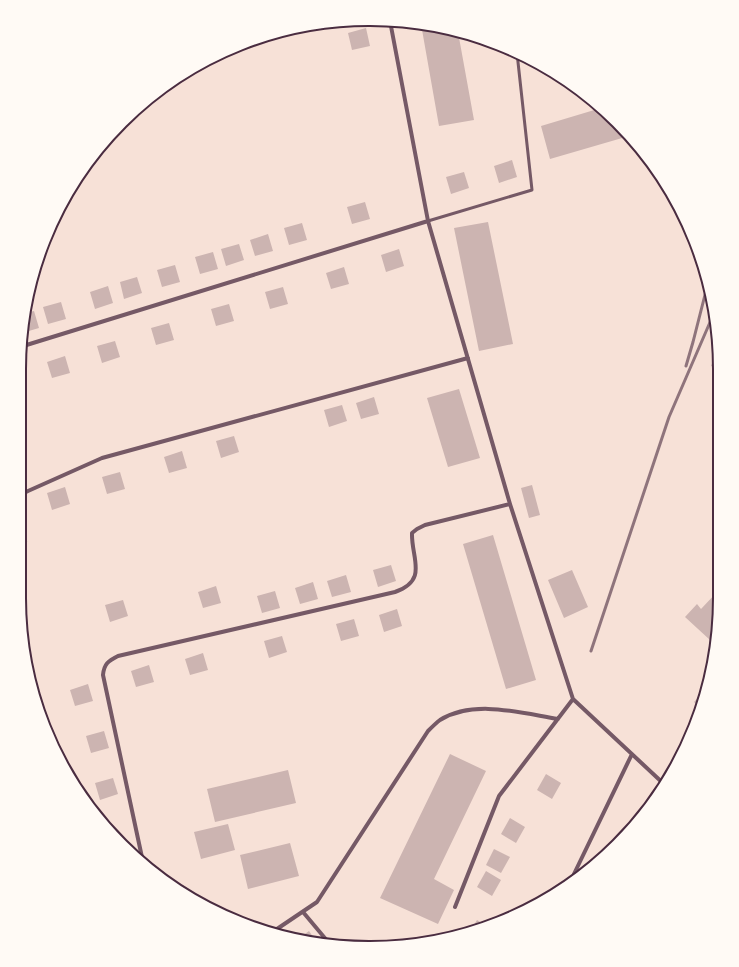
<svg xmlns="http://www.w3.org/2000/svg" width="739" height="967" font-family="Montserrat,sans-serif">
<style>
.building{fill:#ccb4b1}
.lines{fill:none;stroke-linecap:round;stroke-linejoin:round}
.service{stroke:#755966;stroke-width:3}
.minor{stroke:#755966;stroke-width:4}
.rail{stroke:#8f747c;stroke-width:3}
.rim{fill:none;stroke:#4a2c40;stroke-width:2}
</style>
<rect width="100%" height="100%" fill="#f7e1d7"/>
<path class="building" d="M421 24 438 26 458 32 474 120 439 126Z
M366 28 370 46 352 50 348 33Z
M601 108 618 122 629 136 550 159 541 126Z
M512 160 517 177 499 183 494 166Z
M464 172 469 188 451 194 446 177Z
M365 202 370 219 352 224 347 207Z
M488 222 513 344 479 351 454 228Z
M302 223 307 240 289 245 284 228Z
M268 234 273 251 255 256 250 240Z
M239 244 244 260 226 266 221 249Z
M399 249 404 266 386 272 381 255Z
M213 252 218 269 200 274 195 257Z
M175 265 180 282 162 287 157 270Z
M344 267 349 284 331 289 326 273Z
M137 277 142 293 124 299 120 282Z
M108 286 113 303 95 309 90 292Z
M283 287 288 304 270 309 265 292Z
M61 302 66 319 48 324 43 307Z
M229 304 234 321 216 326 211 309Z
M34 311 39 328 22 333 25 313Z
M169 323 174 340 156 345 151 328Z
M115 341 120 357 102 363 97 346Z
M717 351V368L711 366Z
M65 356 70 373 52 378 47 362Z
M459 389 480 458 448 467 427 398Z
M374 397 379 414 361 419 356 403Z
M342 405 347 421 329 427 324 410Z
M234 436 239 452 221 458 216 441Z
M182 451 187 468 169 473 164 457Z
M120 472 125 489 107 494 102 477Z
M532 485 540 515 529 518 521 488Z
M65 487 70 504 52 510 47 493Z
M493 535 536 680 506 689 463 544Z
M391 565 396 581 378 587 373 570Z
M572 570 588 607 564 618 548 580Z
M346 575 351 592 332 597 327 581Z
M313 582 318 599 300 604 295 588Z
M216 586 221 603 203 608 198 592Z
M275 591 280 608 262 613 257 596Z
M717 592V633L710 640 685 617 697 604 701 609Z
M123 600 128 616 110 622 105 605Z
M397 609 402 626 384 632 379 615Z
M354 619 359 636 341 641 336 624Z
M282 636 287 652 269 658 264 641Z
M203 653 208 670 190 675 185 659Z
M149 665 154 682 136 687 131 671Z
M88 684 93 701 75 706 70 690Z
M704 691 700 708 694 702Z
M104 731 109 748 91 753 86 736Z
M450 754 486 771 434 879 454 890 438 924 380 898Z
M288 770 296 803 215 822 207 789Z
M546 774 561 783 552 799 537 790Z
M113 778 118 794 100 800 95 783Z
M510 818 525 827 516 843 501 834Z
M228 824 235 850 201 859 194 832Z
M290 843 299 876 248 889 240 855Z
M494 849 510 857 501 873 486 865Z
M486 871 501 880 492 896 477 887Z
M477 920 485 925 470 932Z
M309 931 316 941 298 939Z"/>
<g class="lines">
<path class="service" d="M428 221 532 190 517 53"/>
<path class="minor" d="M390 21 428 221 510 504 573 699 665 785
M20 347 428 221
M19 497 22 494 28 491 102 458 468 358
M19 555C31 546 22 527 19 515
M143 862 103 675C104 664 108 661 118 656L395 592C429 580 411 558 412 533L417 529 425 525 510 504
M574 874 632 754
M455 907 499 796 573 699
M303 912 329 943
M271 933 317 902 428 731C432 727 436 723 440 720 474 699 521 713 558 719"/>
<path class="rail" d="M686 366 693 342 708 283
M591 651 669 417 714 313"/>
</g>
<path d="M0 0H739V967H0ZM369 26H370A343 343 0 0 1 713 369V598A343 343 0 0 1 370 941H369A343 343 0 0 1 26 598V369A343 343 0 0 1 369 26Z" fill="#fffaf5" fill-rule="evenodd"/>
<path class="rim" d="M369 26H370A343 343 0 0 1 713 369V598A343 343 0 0 1 370 941H369A343 343 0 0 1 26 598V369A343 343 0 0 1 369 26Z"/>
</svg>
